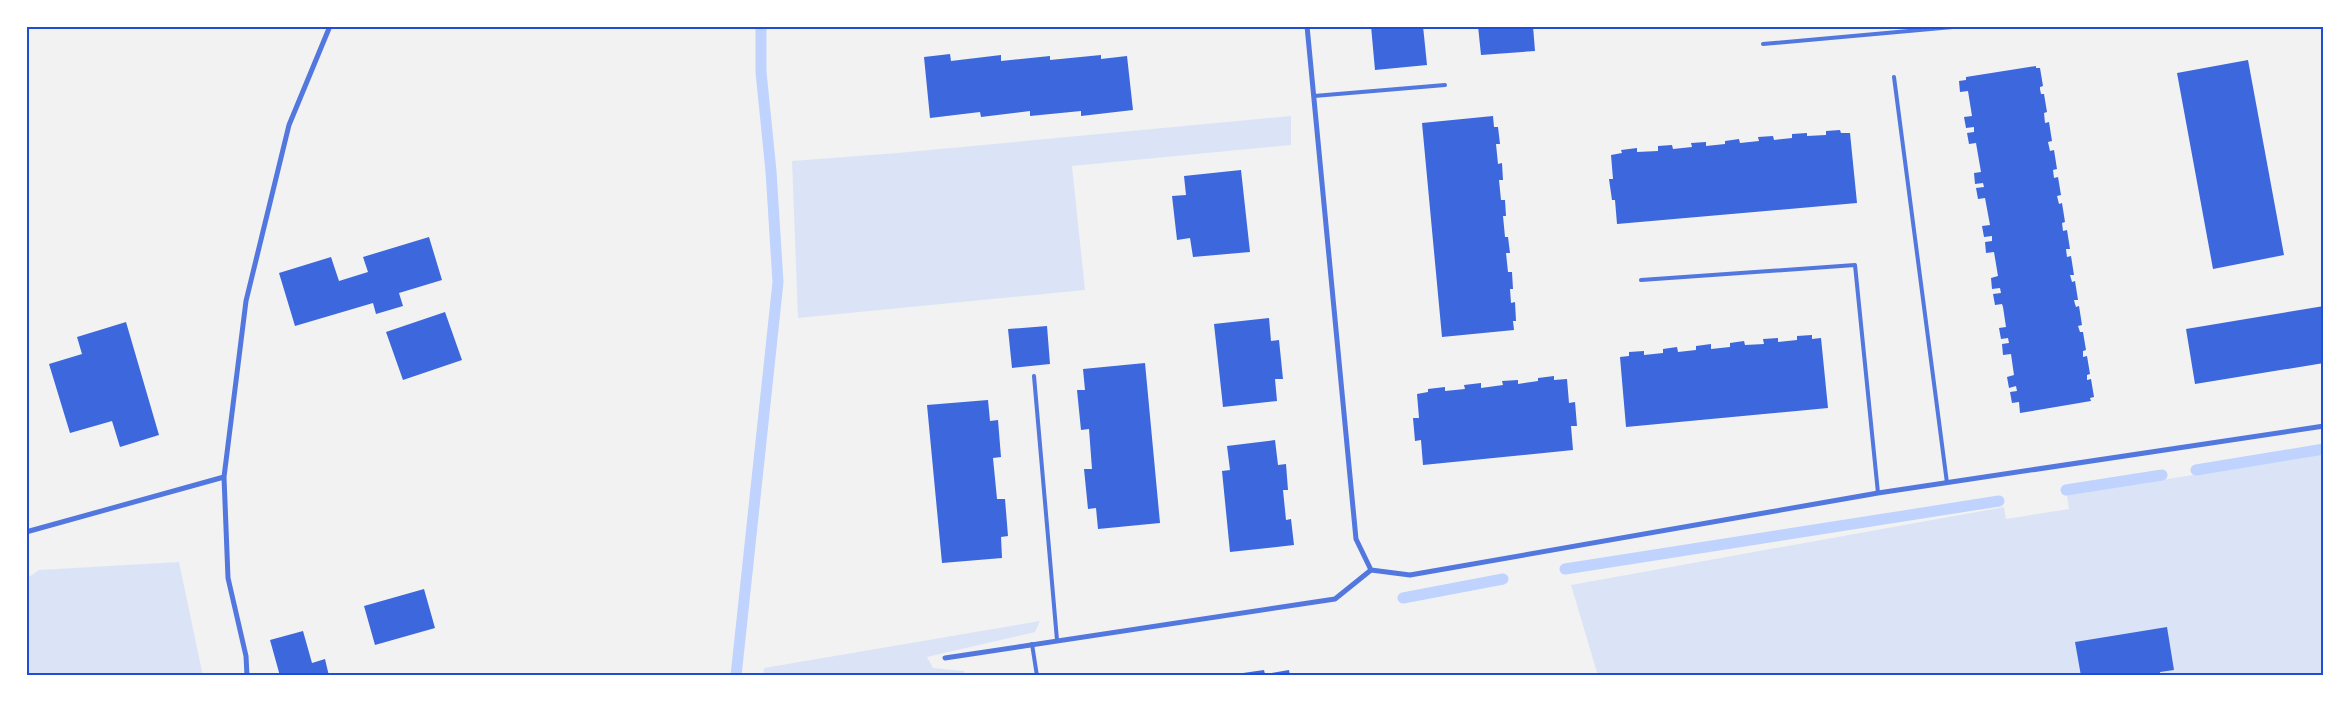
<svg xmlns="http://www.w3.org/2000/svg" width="2350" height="702" font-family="Figtree,sans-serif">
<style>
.green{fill:#dbe4f7}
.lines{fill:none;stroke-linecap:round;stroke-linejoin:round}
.stream{stroke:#bfd3fe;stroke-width:11}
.building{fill:#3d67dc}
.service{stroke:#5277de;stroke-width:4}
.minor{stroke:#5277de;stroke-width:5}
.neatline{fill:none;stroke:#1d4ed8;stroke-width:2}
</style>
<rect width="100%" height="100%" fill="#f2f2f2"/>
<path class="green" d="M1291 116V145L1072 166 1085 290 798 318 792 161 897 153Z
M2324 454V676H1598L1571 585 2004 507 2006 519 2069 509 2067 495Z
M179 562 203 676H26V579L39 570Z
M1040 621 1035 632 927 657 933 668 964 671V676H763L764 668Z"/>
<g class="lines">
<path class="stream" d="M2196 470 2324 449
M2066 490 2162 475
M1565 569 1999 501
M1403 598 1503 579
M736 676 778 282 771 171 761 72V26"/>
</g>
<path class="building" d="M1371 26H1423L1427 65 1375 70Z
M1478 26H1533L1535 51 1481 55Z
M950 54 951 61 1001 55V61L1050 56V60L1101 55V59L1127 56 1133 110 1081 116V111L1030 116V111L981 117 980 112 930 118 924 57Z
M2248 60 2284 255 2213 269 2177 73Z
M2036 66V68H2040L2043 86 2040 87V89L2041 94H2044L2047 112 2044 113 2045 123 2049 122 2052 141 2048 142 2050 151 2054 150 2057 169 2053 170 2054 178 2058 177 2061 195 2057 196 2059 204 2062 203 2065 222 2062 223 2063 231 2067 230 2070 249H2066L2067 257 2071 256 2074 275H2070L2072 282 2075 281 2078 300H2074L2075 304 2076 307 2079 306 2082 325 2078 326 2080 332H2083L2086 350 2083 351V357L2087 356 2090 374 2087 375V380L2091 379 2094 397 2090 398 2091 401 2020 413 2019 402 2012 403 2010 392 2017 391 2016 386 2009 388 2007 377 2014 375 2011 354 2003 355 2002 344 2009 343 2008 338 2001 339 1999 328 2006 327 2003 307 2002 304 1995 305 1993 294 2001 293 2000 288 1992 289 1991 278 1998 276 1994 252 1986 253 1985 242 1992 241V236L1984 237 1982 226 1990 225 1985 198 1978 199 1976 188 1984 187 1983 183 1975 184 1974 173 1981 172 1976 143 1969 144 1967 133 1974 132V127L1966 128 1964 117 1972 116 1968 91 1960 92 1959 81 1966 80V77Z
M1493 116 1494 127H1498L1500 144H1496L1498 164 1502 163 1503 180H1499L1501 200H1505L1506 216H1503L1505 237H1508L1510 253H1506L1508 272H1512L1513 289H1510L1511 303 1515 302 1516 321H1513L1514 330 1442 337 1422 123Z
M1840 130 1841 133H1850L1857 203 1617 224 1615 200H1612L1609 179H1613L1611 155 1622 153 1621 150 1637 148V152L1658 151V146L1672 145 1673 149 1692 147 1691 143 1706 142V146L1725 144V141L1739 139 1740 143 1759 141 1758 137 1773 136 1774 140 1792 138V134L1807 133V136L1826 135V131Z
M1241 170 1250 252 1193 257 1190 238 1177 240 1172 196 1186 195 1184 176Z
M429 237 442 280 399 293 403 306 376 314 373 303 295 326 279 273 331 257 339 281 368 272 363 257Z
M2324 306V363L2195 384 2186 329Z
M445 312 462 360 403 380 386 332Z
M1269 318 1271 341 1279 340 1283 379H1275L1277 401 1223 407 1214 324Z
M126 322 159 435 120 447 112 421 70 433 49 364 82 354 77 337Z
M1047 326 1050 364 1012 368 1008 329Z
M1812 335V339L1821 338 1828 408 1626 427 1620 357 1629 356V352L1644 351V355L1663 353V349L1677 347 1678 352 1696 350V346L1711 344V349L1730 347V343L1744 341 1745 345 1764 344 1763 339 1778 338V342L1797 340V336Z
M1145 363 1160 523 1098 529 1096 508 1088 509 1084 469H1092L1089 429 1081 430 1077 390H1085L1083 369Z
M1554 376V380L1567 379 1569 403 1575 402 1577 426H1571L1573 450 1423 465 1421 440 1415 441 1413 418H1419L1417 394 1428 392V389L1445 387V391L1465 389 1464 385 1481 383V388L1503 385 1502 381 1518 380V384L1538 381V378Z
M988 400 990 421 998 420 1001 457 993 458 997 499H1005L1008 536 1001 537 1002 558 942 563 927 405Z
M1275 440 1278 465 1286 464 1288 490H1283L1286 520 1291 519 1294 545 1230 552 1222 471 1230 470 1227 446Z
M424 589 435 628 375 645 364 606Z
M2167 627 2174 670 2160 672V676H2081L2075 642Z
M303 631 312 663 325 659 329 676H280L270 640Z
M1264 670 1265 674 1289 670 1290 676H1243V673Z"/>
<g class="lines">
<path class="service" d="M1763 44 1964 26
M1894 77 1947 483
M1314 96 1445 85
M1641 280 1855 265 1878 493
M1034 376 1057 640
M1032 644 1037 676"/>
<path class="minor" d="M1307 26 1356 539 1371 570
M26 532 224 477
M945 658 1335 599 1371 570 1410 575 1878 493 2324 426
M247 676 246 656 228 578 224 477 246 301 289 125 330 26"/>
</g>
<rect width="2350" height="702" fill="none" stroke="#ffffff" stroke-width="55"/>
<rect x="28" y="28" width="2294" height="646" class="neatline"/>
</svg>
